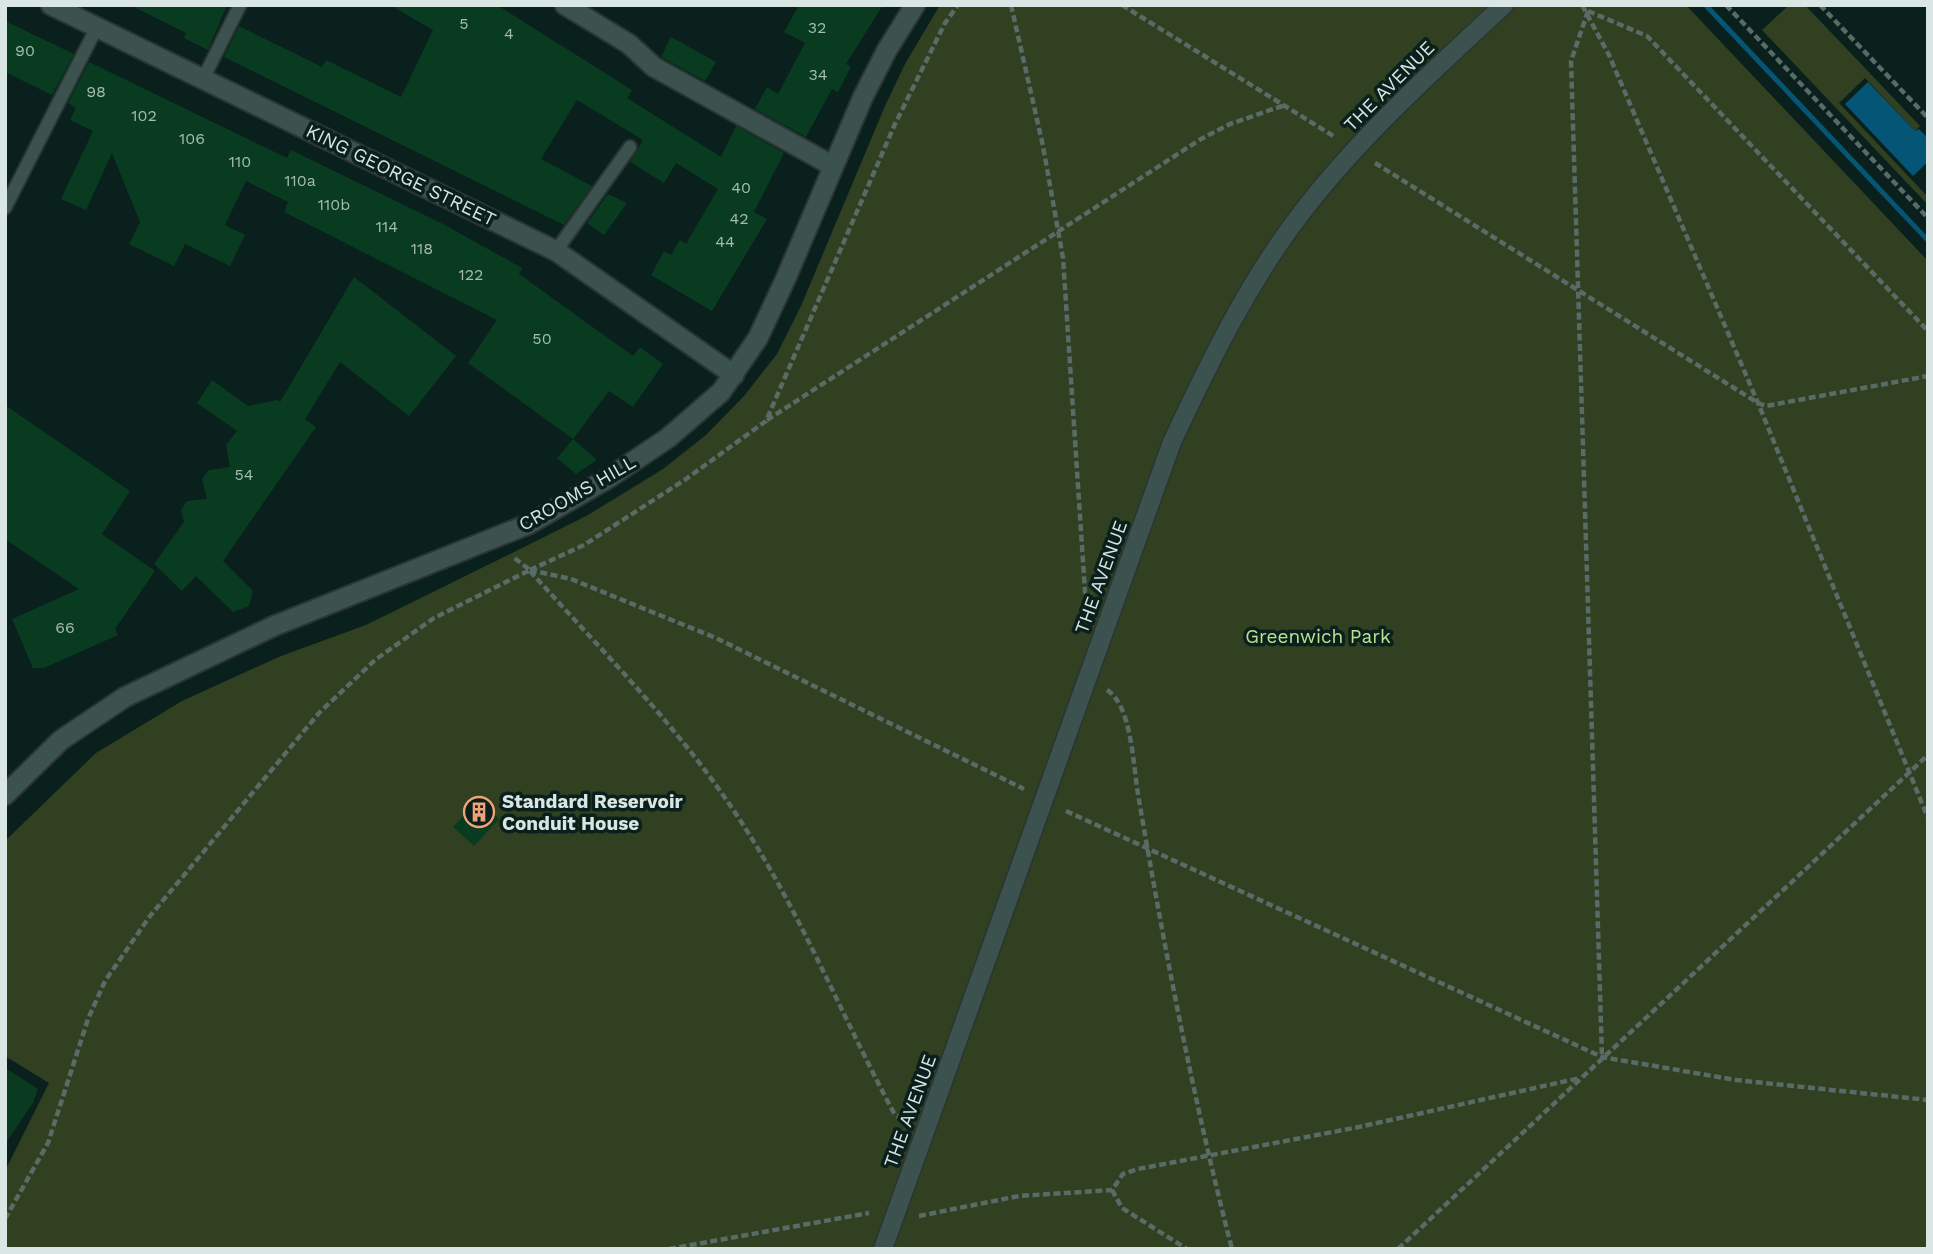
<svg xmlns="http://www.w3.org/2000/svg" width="1933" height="1254" font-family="'Work Sans',sans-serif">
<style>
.green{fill:#314020}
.water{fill:#045576}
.building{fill:#093b21}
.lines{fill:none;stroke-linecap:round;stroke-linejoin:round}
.service-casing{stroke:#2b3533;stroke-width:16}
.pedestrian-casing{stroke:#2b3533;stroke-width:21}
.minor-casing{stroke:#2b3533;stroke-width:23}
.path{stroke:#586b67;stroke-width:4.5;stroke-dasharray:7 3.5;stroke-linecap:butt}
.service{stroke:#3c524e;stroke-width:12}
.pedestrian{stroke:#3c524e;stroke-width:18}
.minor{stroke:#3c524e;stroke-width:19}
.labels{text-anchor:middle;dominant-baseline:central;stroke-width:7;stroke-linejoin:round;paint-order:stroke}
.number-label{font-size:16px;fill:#a5bbb2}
.street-label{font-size:19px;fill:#d9e6e3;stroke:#0a201c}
.park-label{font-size:19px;fill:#bbe38f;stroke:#0a201c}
.poi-label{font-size:19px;font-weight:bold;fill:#d9e6e3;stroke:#0a201c;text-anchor:start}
</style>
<rect width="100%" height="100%" fill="#0a201c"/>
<path class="green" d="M940 5H1686L1928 261V1249H5V1171L49 1083 5 1056V841L96 753 182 701 281 656 366 625 510 554 588 515 663 469 706 435 744 396 777 354 801 306 885 106 905 64Z
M1789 5H1805L1920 126 1915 131 1865 78 1839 103 1928 197V205L1762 30Z"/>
<path class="water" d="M1702 5H1709L1928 237V244Z
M1868 82 1915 131 1919 129 1928 138V162L1913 176 1845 104Z"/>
<path class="building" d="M130 5H227L208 50 184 38 186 33Z
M390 5H497L632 90 627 98 721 157 736 126 784 153 754 212 767 219 712 311 651 275 664 251 671 255 680 240 686 244 718 189 676 163 664 183 630 162 643 140 577 100 541 159 592 186 564 225 224 57 239 26 322 67 326 60 401 97 433 30Z
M799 5H883L846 64 851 67 838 92 832 89 806 137 755 109 767 87 778 94 805 43 784 32Z
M5 21 74 54 52 95 5 72Z
M671 37 716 62 705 81 661 57Z
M89 62 287 158 291 150 443 224 522 268 519 274 633 356 640 347 663 364 633 407 609 391 573 439 468 363 497 320 284 212 288 202 246 181 225 225 245 235 230 266 185 244 174 266 129 244 140 222 112 153 86 210 61 199 93 131 70 120 76 108 68 103Z
M608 194 627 203 604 235 587 223Z
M354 277 456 356 409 416 340 362 305 419 316 427 223 561 253 591 249 606 233 612 196 576 182 591 154 564 184 522 181 510 187 501 207 499 202 479 209 470 230 467 226 445 237 431 197 403 212 380 248 406 277 400 280 402Z
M5 405 130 491 102 534 155 571 115 629 118 635 44 668H33L12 619 79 589 5 539Z
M573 439 597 460 576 474 557 458Z
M478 800 499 819 474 846 453 827Z
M5 1068 38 1089 33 1103 5 1144Z"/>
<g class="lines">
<g class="service-casing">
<path id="service" d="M203 79 240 5
M5 208 97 27
M556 251 630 147"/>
</g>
<g class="pedestrian-casing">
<path id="pedestrian" d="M883 1249 1172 442C1210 361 1250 278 1306 207 1364 133 1435 69 1504 5"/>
</g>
<g class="minor-casing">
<path id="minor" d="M51 5 556 251 734 375
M565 5 629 44 654 67 833 166
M5 795 61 740 125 697 274 626 529 524 607 479 668 438 721 392 758 338 786 278 863 97 887 50 915 5"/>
</g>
<path class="path" d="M1011 5 1043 146 1063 258 1085 592 1091 595
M1122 5 1335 137
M1582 5 1609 55 1758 403 1928 818
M1726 5 1928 218
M1820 5 1928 118
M1588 11 1571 61 1602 1057
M1588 11 1647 36 1928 331
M1375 163 1758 403 1766 406 1928 376
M767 420 1201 139 1230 124 1285 105
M530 570 571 579 716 638 1024 789
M530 570 584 545 686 479 766 421 895 124 945 23 958 5
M530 571C601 650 677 725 736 814 799 908 841 1015 895 1115L903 1119
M1107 690C1132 706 1133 765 1138 794 1164 946 1193 1099 1232 1249
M1066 811 1602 1057 1736 1080 1928 1100
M1112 1190 1122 1208 1187 1249
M919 1216 1019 1196 1112 1190 1123 1174 1138 1169 1359 1127 1580 1078
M5 1219 48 1143 88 1019 105 981 150 916 319 713 375 660 434 618 530 570 513 557
M669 1249 869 1213
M1398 1249 1928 755"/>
<use href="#service" class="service"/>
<use href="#pedestrian" class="pedestrian"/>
<use href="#minor" class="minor"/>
</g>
<defs>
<g id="building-ring" transform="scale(1.575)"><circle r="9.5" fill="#0a201c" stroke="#efa377" stroke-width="1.5"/><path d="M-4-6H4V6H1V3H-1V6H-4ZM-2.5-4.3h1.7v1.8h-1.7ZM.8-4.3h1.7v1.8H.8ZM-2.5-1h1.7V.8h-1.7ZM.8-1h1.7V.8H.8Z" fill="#efa377"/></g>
</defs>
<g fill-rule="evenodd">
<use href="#building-ring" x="479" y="812"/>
</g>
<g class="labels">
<g class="number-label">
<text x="464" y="23">5</text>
<text x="817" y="27">32</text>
<text x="509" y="33">4</text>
<text x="25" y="50">90</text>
<text x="818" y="74">34</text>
<text x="96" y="91">98</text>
<text x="144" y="115">102</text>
<text x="192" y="138">106</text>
<text x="240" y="161">110</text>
<text x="300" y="180">110a</text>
<text x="741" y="187">40</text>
<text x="334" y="204">110b</text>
<text x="739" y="218">42</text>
<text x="387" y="226">114</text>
<text x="725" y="241">44</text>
<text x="422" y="248">118</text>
<text x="471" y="274">122</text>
<text x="542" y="338">50</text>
<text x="244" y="474">54</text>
<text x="65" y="627">66</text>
</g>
<g class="street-label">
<text transform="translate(1389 86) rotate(-45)">THE AVENUE</text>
<text transform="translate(401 175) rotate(26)">KING GEORGE STREET</text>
<text transform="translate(577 493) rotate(-30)">CROOMS HILL</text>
<text transform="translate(1101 577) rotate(-70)">THE AVENUE</text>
<text transform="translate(910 1111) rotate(-70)">THE AVENUE</text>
</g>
<g class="park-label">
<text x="1318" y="636">Greenwich Park</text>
</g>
<g class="poi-label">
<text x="502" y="801">Standard Reservoir<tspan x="502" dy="22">Conduit House</tspan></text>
</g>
</g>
<rect width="1933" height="1254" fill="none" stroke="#d9e6e3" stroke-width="14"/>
</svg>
